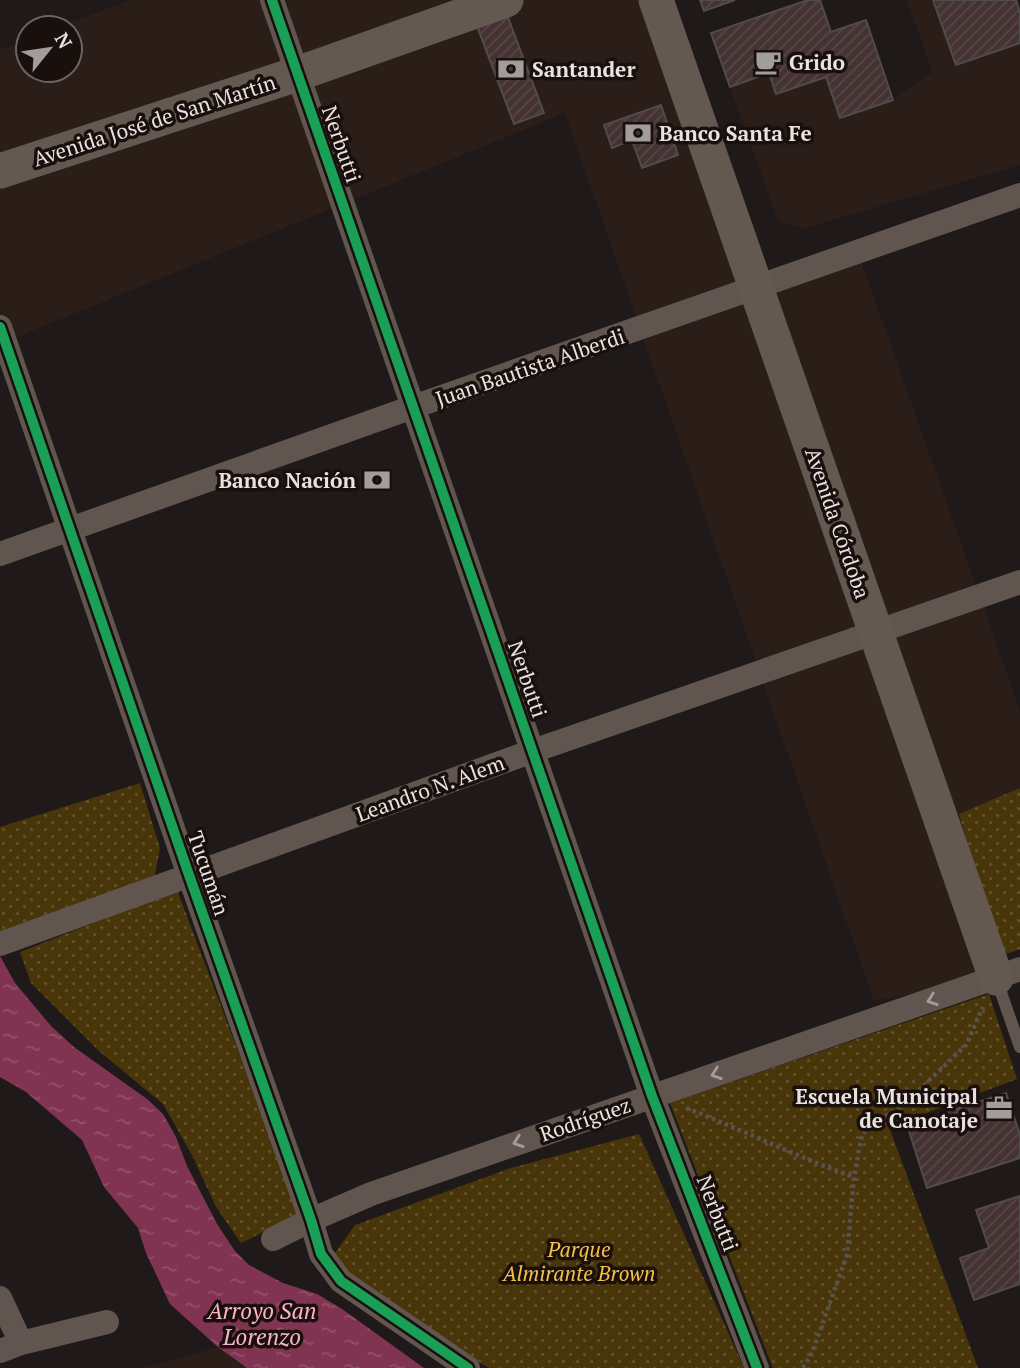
<svg xmlns="http://www.w3.org/2000/svg" width="1020" height="1368" font-family="'PT Serif',serif">
<style>
.built{fill:#2b1d18}
.park{fill:url(#park-dots)}
.water{fill:url(#water-ripples)}
.building{fill:url(#building-hatch);stroke:#504c4b;stroke-width:2}
.lines{fill:none;stroke-linecap:round;stroke-linejoin:round}
.path{stroke:#59524e;stroke-width:4.5;stroke-dasharray:3.5 3.5;stroke-linecap:butt}
.lane{stroke:#60564f;stroke-width:12}
.street{stroke:#60564f;stroke-width:24}
.secondary{stroke:#635950;stroke-width:35}
.cycleway-casing{stroke:#19100d;stroke-width:15}
.cycleway{stroke:#1a9f57;stroke-width:10}
.oneway{stroke:#a49c98}
.labels{text-anchor:middle;dominant-baseline:central;stroke-width:7;stroke-linejoin:round;paint-order:stroke}
.poi-label{font-size:21px;font-weight:bold;fill:#e9e2e0;stroke:#19100d;text-anchor:start}
.street-label{font-size:21px;fill:#e9e2e0;stroke:#19100d}
.park-label{font-size:21px;font-style:italic;fill:#f9c145;stroke:#19100d}
.water-label{font-size:23px;font-style:italic;fill:#fcb2c9;stroke:#19100d}
</style>
<defs>
<pattern id="park-dots" width="8" height="8" patternUnits="userSpaceOnUse" patternTransform="scale(1.75)"><rect width="8" height="8" fill="#483509"/><path d="M2 2h.1M6 6h.1" fill="none" stroke="#62522d" stroke-width="1.8" stroke-linecap="round"/></pattern>
<pattern id="water-ripples" width="26" height="14" patternUnits="userSpaceOnUse" patternTransform="scale(1.75)"><rect width="26" height="14" fill="#813451"/><path d="M2 4q2-2 4 0t4 0M15 11q2-2 4 0t4 0" fill="none" stroke="#93516a"/></pattern>
<pattern id="building-hatch" width="6" height="6" patternUnits="userSpaceOnUse" patternTransform="scale(1.75)"><rect width="6" height="6" fill="#453232"/><path d="M-1 1l2-2M0 6l6-6M5 7l2-2" fill="none" stroke="#574646"/></pattern>
</defs>
<rect width="100%" height="100%" fill="#1f1a19"/>
<path class="built" d="M129 0H656L756 288 858 252 1020 710V788L959 814 996 978 874 1001 565 113 5 342 0 327V50L28 39V70H70V28H57Z
M907 0H1016L1020 13V165L802 229 778 220 730 87 769 73 826 77 840 118 893 100 932 72Z
M218 1347 247 1368H144Z"/>
<path class="park" d="M140 783 160 848 154 880 0 936V827Z
M1020 788V949L1000 956 959 814Z
M177 890 300 1214 241 1243 216 1207 193 1157 163 1104 99 1051 31 983 20 952Z
M989 994 1017 1079 889 1127 978 1368H773L670 1103Z
M639 1134 744 1368H489L356 1285 335 1253 355 1225 511 1168Z"/>
<path class="water" d="M0 956 15 983 51 1026 74 1047 147 1099 163 1114 176 1137 187 1166 217 1224 235 1251 249 1265 283 1283 317 1294 342 1309 424 1368H247L218 1347 170 1304 146 1253 138 1228 104 1187 82 1140 26 1092 0 1077Z"/>
<path class="building" d="M700 0H735L704 11Z
M808 0H820L831 32 866 20 893 100 840 118 826 77 776 94 769 73 730 87 711 33Z
M933 0H1016L1020 13V43L956 65Z
M507 15 544 113 514 124 477 26Z
M661 105 678 155 642 168 632 140 612 148 604 125Z
M1006 1093 1020 1135V1158L927 1188 907 1125Z
M1020 1196V1284L974 1300 960 1258 989 1248 976 1210Z"/>
<g class="lines">
<path class="path" d="M686 1108C743 1130 797 1157 854 1177
M803 1368 812 1353 847 1255 854 1177 862 1134 914 1095 966 1045 983 1007"/>
<path class="lane" d="M996 978 1020 1047"/>
<path class="street" d="M272 0 652 1096 757 1368
M0 327 189 875 311 1220 321 1254 341 1281 468 1368
M0 554 413 407 1020 195
M0 944 533 751 1020 582
M273 1239 311 1220 371 1194 1020 969
M0 1298 21 1343
M0 1351 21 1343 107 1322"/>
<path class="secondary" d="M656 0 996 978
M0 171 297 74 506 0"/>
<g class="cycleway-casing">
<path id="cycleway" d="M272 0 652 1096 757 1368
M0 327 189 875 311 1220 321 1254 341 1281 468 1368"/>
</g>
<use href="#cycleway" class="cycleway"/>
</g>
<defs><path id="oneway-chevron" d="M-2-3.5L2.5 0L-2 3.5" fill="none" stroke-width="1.6" stroke-linecap="round" stroke-linejoin="round" transform="scale(1.75)"/></defs>
<g class="oneway">
<use href="#oneway-chevron" transform="translate(932 1000) rotate(161)"/>
<use href="#oneway-chevron" transform="translate(716 1074) rotate(161)"/>
<use href="#oneway-chevron" transform="translate(518 1142) rotate(161)"/>
</g>
<defs>
<g id="cafe-bare" transform="scale(2.1)"><path d="M-5.5-4.5H6V0H3Q3 3.5 0 3.5H-2.5Q-5.5 3.5-5.5 0ZM3-3.2v2h1.7v-2ZM-6 4.5H4V6H-6Z" fill="#a29c9a" stroke="#19100d" stroke-width="2.5" paint-order="stroke"/></g>
<g id="bank-bare" transform="scale(2.1)"><path d="M-6-4H6V4H-6ZM0-2.3a2.3 2.3 0 1 0 0 4.6a2.3 2.3 0 1 0 0-4.6Z" fill="#a29c9a" stroke="#19100d" stroke-width="2.5" paint-order="stroke"/></g>
<g id="office-bare" transform="scale(2.1)"><path d="M-6-3h4V-5.5h4V-3h4V5H-6ZM-1-4.5V-3h2v-1.5ZM-6 0V1H6V0Z" fill="#a29c9a" stroke="#19100d" stroke-width="2.5" paint-order="stroke"/></g>
</defs>
<g fill-rule="evenodd">
<use href="#cafe-bare" x="768" y="62"/>
<use href="#bank-bare" x="511" y="69"/>
<use href="#bank-bare" x="638" y="133"/>
<use href="#bank-bare" x="377" y="480"/>
<use href="#office-bare" x="999" y="1108"/>
</g>
<g class="labels">
<g class="poi-label">
<text x="789" y="62">Grido</text>
<text x="532" y="69">Santander</text>
<text x="659" y="133">Banco Santa Fe</text>
<text x="356" y="480" text-anchor="end">Banco Nación</text>
<text x="978" y="1096" text-anchor="end">Escuela Municipal<tspan x="978" dy="24">de Canotaje</tspan></text>
</g>
<g class="street-label">
<text transform="translate(154 120) rotate(-18)">Avenida José de San Martín</text>
<text transform="translate(342 144) rotate(71)">Nerbutti</text>
<text transform="translate(530 367) rotate(-19)">Juan Bautista Alberdi</text>
<text transform="translate(838 523) rotate(71)">Avenida Córdoba</text>
<text transform="translate(528 679) rotate(71)">Nerbutti</text>
<text transform="translate(430 788) rotate(-20)">Leandro N. Alem</text>
<text transform="translate(209 873) rotate(71)">Tucumán</text>
<text transform="translate(585 1119) rotate(-19)">Rodríguez</text>
<text transform="translate(718 1213) rotate(69)">Nerbutti</text>
</g>
<g class="park-label">
<text x="579" y="1249">Parque<tspan x="579" dy="24">Almirante Brown</tspan></text>
</g>
<g class="water-label">
<text x="262" y="1310">Arroyo San<tspan x="262" dy="26">Lorenzo</tspan></text>
</g>
</g>
<g transform="translate(49 49) rotate(60)"><circle r="33" fill="#19100d" stroke="#6c6461" stroke-width="2"/>
<path d="M0-5L12 26L0 18L-12 26Z" fill="#a29c9a"/>
<text y="-10" font-size="19" font-weight="bold" text-anchor="middle" fill="#e9e2e0">N</text>
</g>
</svg>
